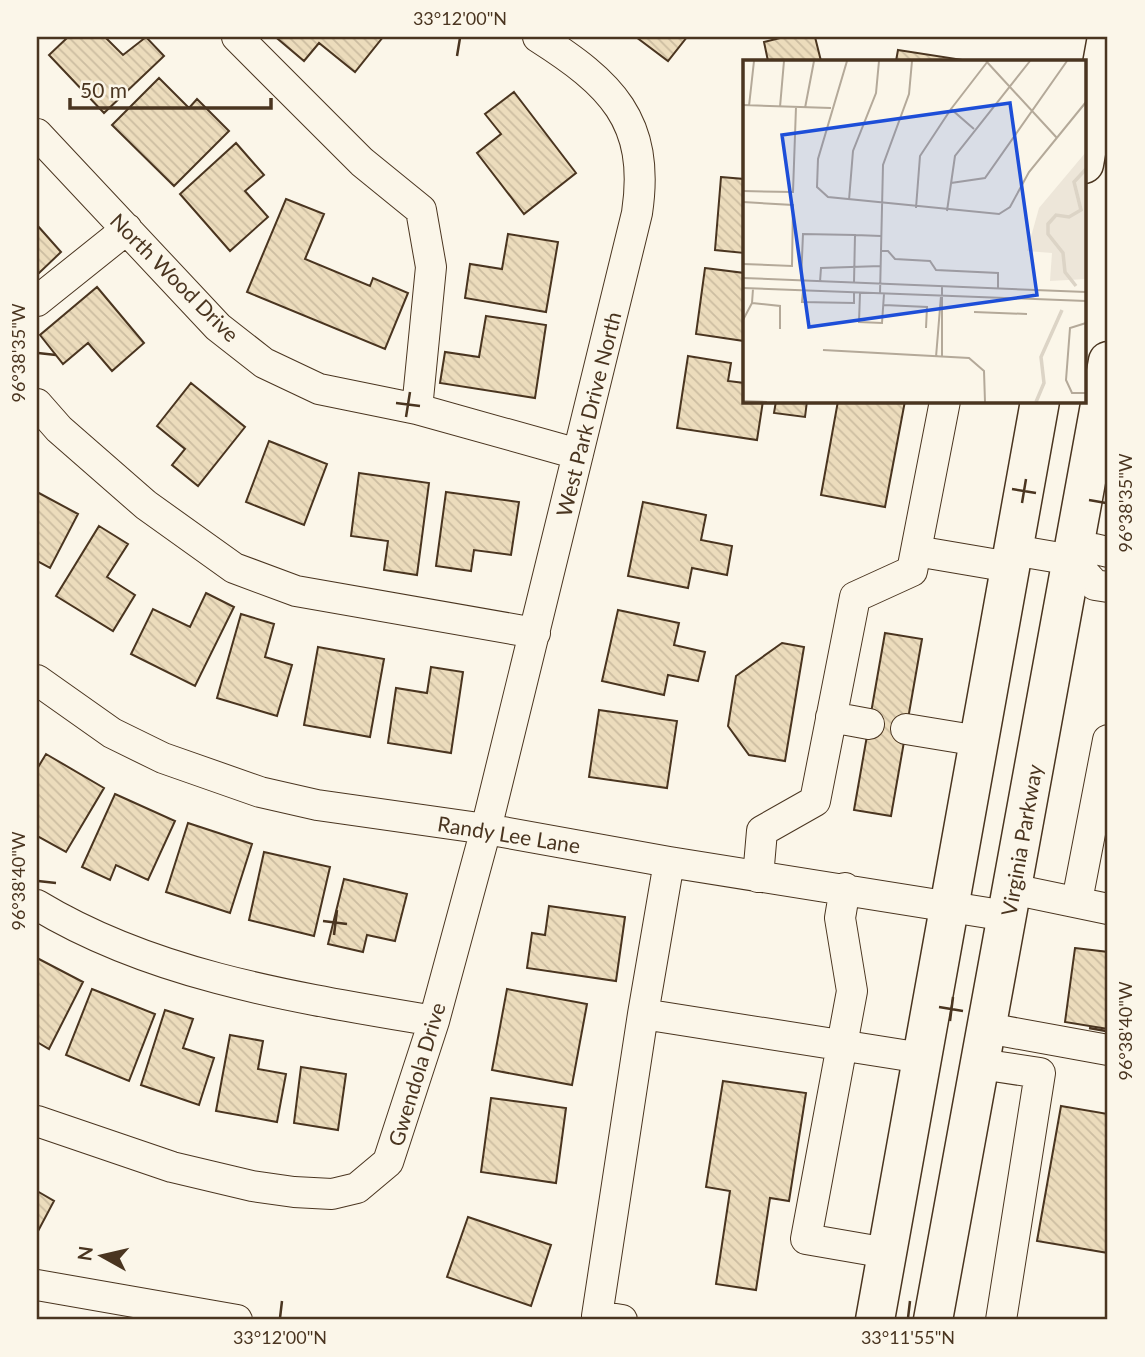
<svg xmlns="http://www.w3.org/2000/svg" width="1145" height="1357" font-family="Lato,sans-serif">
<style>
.building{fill:url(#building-back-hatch);stroke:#4a3520;stroke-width:2}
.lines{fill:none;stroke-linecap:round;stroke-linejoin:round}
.minor-casing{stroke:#4a3520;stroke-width:32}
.major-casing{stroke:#4a3520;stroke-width:41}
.minor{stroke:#fbf6e9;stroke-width:30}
.major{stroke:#fbf6e9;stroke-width:38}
.ticks{fill:none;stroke:#4a3520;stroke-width:2.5}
.labels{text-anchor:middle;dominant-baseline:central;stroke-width:5;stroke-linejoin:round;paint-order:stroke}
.street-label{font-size:21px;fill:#4a3520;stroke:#fbf6e9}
.inset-river{fill:none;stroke:#dcd4c6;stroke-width:3.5}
.inset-road{fill:none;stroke:#b4a999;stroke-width:2}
.view{fill:#1d4ed8;fill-opacity:0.15;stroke:#1d4ed8;stroke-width:3.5}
.inset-edge{fill:none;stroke:#4a3520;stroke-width:3.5}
.neatline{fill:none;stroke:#4a3520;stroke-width:2.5}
.ticks-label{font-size:18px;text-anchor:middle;fill:#4a3520}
</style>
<defs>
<pattern id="building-back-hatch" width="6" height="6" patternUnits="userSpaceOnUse" patternTransform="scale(1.75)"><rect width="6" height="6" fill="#ecdcbc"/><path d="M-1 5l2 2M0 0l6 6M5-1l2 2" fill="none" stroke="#ccbda1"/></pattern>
</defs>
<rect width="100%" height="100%" fill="#fbf6e9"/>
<path class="building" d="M68 37H105L123 55 146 37 164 56 104 113 49 55Z
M281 37H383L355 72 319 43 304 61 278 39Z
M636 37H687L668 61Z
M784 37H815L821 61H768L764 42Z
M898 50 963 60V61H896Z
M159 78 189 108 197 99 229 131 174 186 112 125Z
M514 92 576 173 524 214 477 153 501 134 485 114Z
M236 143 264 175 245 191 268 217 230 251 180 194Z
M721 177 744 179V253L715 250Z
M286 199 324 214 305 259 370 286 373 278 408 293 385 349 247 292Z
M37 225 61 252 37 275Z
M508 234 558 242 546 312 465 298 470 264 502 269Z
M705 268 744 273V341L696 334Z
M97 287 144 343 112 371 88 343 63 364 40 335Z
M486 316 546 325 535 398 440 383 445 352 479 357Z
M688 356 731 363 728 381 744 383V401H763L757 440 677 428Z
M191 383 245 427 198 486 172 465 185 449 157 426Z
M776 401H807L805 417 774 413Z
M838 401H905L885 507 821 495Z
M269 441 327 464 304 525 246 502Z
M359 473 429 483 417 575 384 570 388 541 351 536Z
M37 492 78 514 50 568 37 561Z
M446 492 519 502 511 555 474 550 471 571 436 566Z
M643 502 706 515 701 540 732 546 727 575 692 568 688 588 628 576Z
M99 526 128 544 107 577 135 595 113 631 56 596Z
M206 593 234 607 195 686 131 654 153 609 190 627Z
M618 610 679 623 674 645 705 652 698 681 668 675 664 695 602 681Z
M241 614 274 624 265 657 292 665 277 716 217 698Z
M885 633 922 639 891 816 854 810Z
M782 643 804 647 785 761 749 755 728 726 736 676Z
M318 647 384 659 370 737 304 725Z
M431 667 463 672 451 753 388 743 396 688 427 693Z
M599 710 677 721 667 788 589 777Z
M46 754 104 788 66 852 37 836V769Z
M115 794 175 821 148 880 116 865 110 880 82 867Z
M188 823 252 844 230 913 166 892Z
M264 852 330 867 314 936 249 920Z
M344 879 407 894 395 941 367 935 363 952 328 944Z
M549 906 625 917 616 981 527 968 532 933 545 935Z
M1075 948 1108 952V1029L1065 1022Z
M37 958 83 982 49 1049 37 1042Z
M92 989 155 1014 129 1081 66 1055Z
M507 989 587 1004 572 1085 492 1070Z
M165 1010 193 1019 183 1048 214 1058 199 1105 141 1085Z
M230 1035 263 1041 258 1069 286 1074 277 1122 216 1111Z
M301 1067 346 1074 338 1130 294 1123Z
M723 1081 806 1093 789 1201 770 1198 756 1290 716 1284 730 1191 706 1187Z
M491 1098 566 1108 556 1183 481 1172Z
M1061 1106 1108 1114V1253L1037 1241Z
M37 1191 54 1201 37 1233Z
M468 1217 551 1245 531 1306 447 1277Z"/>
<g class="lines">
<g class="minor-casing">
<path id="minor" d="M237 37 362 162 421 210 431 267 417 409
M37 134 218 327 264 363 319 389 417 409 578 454
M37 301 127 229
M37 404 59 429 146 505 234 568 296 591 535 633
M1013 550 1072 560 1095 549 1108 552
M916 551 1010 567
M1072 560 1095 585 1108 587
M37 680 112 733 163 758 260 792 317 805 486 829 669 862 1007 916
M831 717 869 724
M906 729 979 741
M758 877 762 831 815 801 855 597 912 571 945 401
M845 888 840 918 852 991 806 1239 887 1253
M1012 889 1108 909
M1077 901 1108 740
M37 905C156 977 299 998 434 1021
M643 1014 669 862
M987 1028 1108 1050
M980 1064 1040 1073 1001 1320
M37 1121 172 1167 252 1186 294 1192 332 1194 357 1188 388 1162 434 1021 486 829 637 213C651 120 610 83 538 37
M37 1285 237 1320
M622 1320 597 1316 643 1014 922 1058"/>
</g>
<g class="major-casing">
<path id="major" d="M1084 164 1107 37
M875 1320 1040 401
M933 1320 1108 361"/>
</g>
<use href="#minor" class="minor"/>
<use href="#major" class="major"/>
</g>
<path class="ticks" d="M457 56 460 38M38 353 56 355M396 403 420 406M406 417 410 392M1012 489 1036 493M1089 500 1106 503M1022 503 1026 479M38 881 56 883M323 921 347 924M334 935 337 910M939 1007 963 1011M950 1021 953 997M1089 1028 1106 1031M280 1318 282 1301M908 1318 910 1301"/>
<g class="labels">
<g class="street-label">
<text transform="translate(175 277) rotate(45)">North Wood Drive</text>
<text transform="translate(588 414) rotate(-76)">West Park Drive North</text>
<text transform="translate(509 834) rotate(9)">Randy Lee Lane</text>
<text transform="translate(1021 840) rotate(-80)">Virginia Parkway</text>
<text transform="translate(416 1074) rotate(-73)">Gwendola Drive</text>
</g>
</g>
<g transform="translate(743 60)">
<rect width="343" height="343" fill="#fbf6e9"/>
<path d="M343 92V219L307 221 309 193 284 191 296 148Z" fill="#ede6d9"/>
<path class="inset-river" d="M333 226 322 212 320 193 305 174V164L313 155 326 157 338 150 331 122 343 109M293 342 301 323 298 297 319 250"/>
<path class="inset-road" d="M104 1 75 99 74 127 85 137 256 154 267 147 286 112 343 42M243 1 314 78M0 45 88 48M6 46 11 1M37 47 41 1M62 48 71 1M231 69 208 49 245 1M208 123 242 118 324 1M0 131 50 132 53 47M106 140 110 91 133 33 136 1M0 142 50 145 49 206 0 204M173 148 177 96 208 49M204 151 212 96 287 1M112 175 138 176M138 191H145L152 199 187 201 193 210 255 213V229M0 218 343 232M58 221 60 174 112 175 111 223M77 222 78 208 138 206M199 226V297M0 228 343 241M60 231 59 242 111 243V233M117 233 116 262 139 263 141 234M137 234 140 105 166 34 169 1M9 243 37 246V269M141 245 184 247 183 268M231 252 284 254M0 260 9 243 10 229M343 263 327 268 323 320 329 333H343M80 290 226 298 241 311 242 342M193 297 198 236M0 341 24 342"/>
<path class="view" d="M267 43 294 235 66 267 39 75Z"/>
<rect width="343" height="343" class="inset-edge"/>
</g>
<rect width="1145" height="1357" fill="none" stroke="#fbf6e9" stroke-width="77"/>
<g transform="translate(102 1256) rotate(278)" stroke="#fbf6e9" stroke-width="5" paint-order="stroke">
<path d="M0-5L12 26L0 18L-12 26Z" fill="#4a3520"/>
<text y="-10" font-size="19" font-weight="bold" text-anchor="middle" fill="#4a3520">N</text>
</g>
<path d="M70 98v10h201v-10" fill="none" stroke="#4a3520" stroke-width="3.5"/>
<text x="80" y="98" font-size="21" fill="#4a3520" stroke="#fbf6e9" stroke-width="5" paint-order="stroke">50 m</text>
<rect x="38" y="38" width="1068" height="1280" class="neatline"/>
<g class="ticks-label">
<text x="460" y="25">33°12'00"N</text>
<text transform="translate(19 353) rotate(-90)" y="6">96°38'35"W</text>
<text transform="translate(1126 503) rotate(-90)" y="6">96°38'35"W</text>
<text transform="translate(19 881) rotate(-90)" y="6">96°38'40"W</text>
<text transform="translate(1126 1031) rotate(-90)" y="6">96°38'40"W</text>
<text x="280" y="1344">33°12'00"N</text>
<text x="908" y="1344">33°11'55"N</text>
</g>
</svg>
